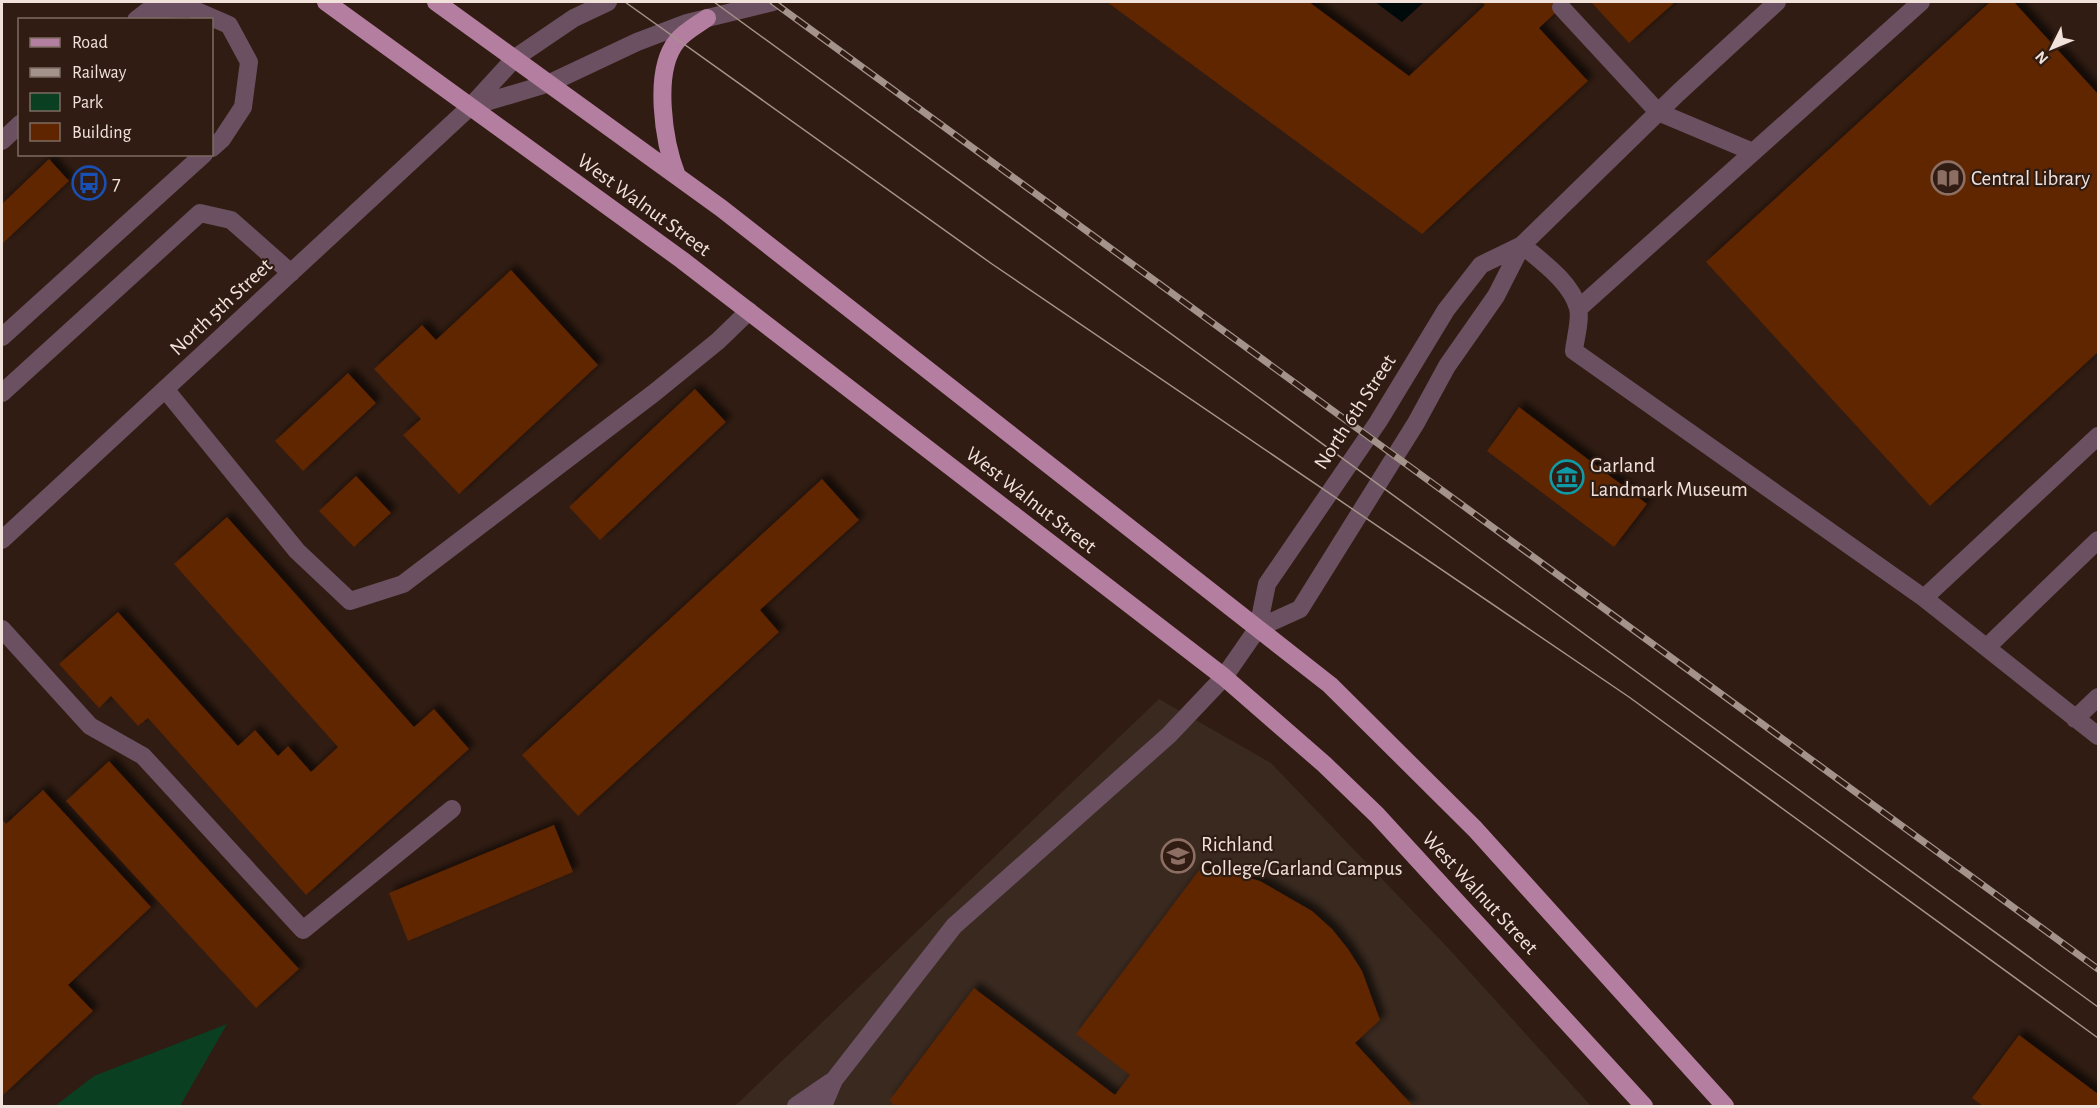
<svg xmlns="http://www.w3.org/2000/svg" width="2100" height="1108" font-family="'Alegreya Sans',sans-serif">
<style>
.education{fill:#39291f}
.green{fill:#0a3f22}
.water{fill:#010a0b}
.building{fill:#5e2500;filter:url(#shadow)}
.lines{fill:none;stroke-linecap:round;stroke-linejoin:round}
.minor{stroke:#6b5061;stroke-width:18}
.major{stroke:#b47ea0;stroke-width:18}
.tram{stroke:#a3938a;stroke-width:1.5}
.rail-casing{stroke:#a3938a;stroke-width:7}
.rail{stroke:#301c12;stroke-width:4.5;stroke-dasharray:14;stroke-linecap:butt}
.labels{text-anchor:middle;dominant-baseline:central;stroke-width:4.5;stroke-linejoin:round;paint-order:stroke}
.poi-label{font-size:21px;fill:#f0e2db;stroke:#301c12;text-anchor:start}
.street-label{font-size:21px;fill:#f0e2db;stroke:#301c12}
</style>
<defs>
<filter id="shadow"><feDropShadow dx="5.5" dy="-5.5" stdDeviation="3" flood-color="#0009"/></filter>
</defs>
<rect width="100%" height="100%" fill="#301c12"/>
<path class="education" d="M1159 699 1271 763 1449 949 1591 1106H735Z"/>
<path class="green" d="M227 1024 180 1106H55L94 1076Z"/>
<path class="water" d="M1375 2H1424L1402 22Z"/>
<path class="building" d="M1107 2H1309L1409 76 1485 5 1482 2H1567L1539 28 1588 81 1422 234Z
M1591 2H1675L1629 43Z
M1990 2H2014L2098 94V352L1930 506 1706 262Z
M49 159 69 181 2 244V204Z
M511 270 598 365 459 494 403 435 421 419 374 369 422 325 436 340Z
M348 373 376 403 303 471 275 441Z
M695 389 726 422 600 540 569 507Z
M1519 407 1647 504 1614 547 1487 451Z
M356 476 391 513 354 547 319 511Z
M822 479 859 520 760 610 779 632 578 816 522 755Z
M227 517 414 727 434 709 469 749 306 895 148 718 138 726 111 696 99 708 59 664 118 612 238 746 255 730 278 756 288 746 311 772 338 747 174 564Z
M109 761 299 969 256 1008 66 801Z
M43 790 151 907 68 985 93 1011 2 1096V819L6 824Z
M554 825 573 872 408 941 389 893Z
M1200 869 1231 873 1260 881 1312 911 1332 929 1348 949 1362 971 1380 1020 1355 1043 1413 1106H896L889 1101 974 988 1115 1095 1130 1075 1076 1034Z
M2019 1035 2098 1094V1106H1983L1972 1098Z"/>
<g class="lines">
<path class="minor" d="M1561 7 1658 112 1753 152
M136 20 149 10 190 8 229 25 249 62 243 107 222 139 212 148
M473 106 550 83 637 42 687 23 773 2
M2 141 20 124
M1522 245C1542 262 1571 282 1578 308 1581 320 1575 339 1574 351L1924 598 2098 736
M1578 309 1921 2
M2 337 204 154
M165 389 297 551 350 601 403 584 654 393 718 341 749 311
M2 393 200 213 231 220 291 273
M2 540 471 106 515 58 574 18 608 2
M1924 598 2098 436
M1258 628 1300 609 1416 423 1447 366 1496 296 1522 245 1678 93 1777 2
M2 629 90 726 143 756 303 930 452 809
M1987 647 2098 540
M2075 719 2098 697
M796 1106 831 1082
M823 1106 834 1080 954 926 1169 735 1224 677 1258 628 1267 584 1378 422 1446 310 1481 265 1522 245"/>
<path class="major" d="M326 2 682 260 1224 677 1324 764 1377 815 1644 1106
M436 2 721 208 1330 685 1475 829 1725 1106
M677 176C664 143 652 71 677 41 684 32 697 25 707 18"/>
<path class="tram" d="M625 2 992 264 1629 697 2098 1038
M714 2 2098 1007"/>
<g class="rail-casing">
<path id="rail" d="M773 2 2098 969"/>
</g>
<use href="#rail" class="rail"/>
</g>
<defs>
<g id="library-ring" transform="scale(1.725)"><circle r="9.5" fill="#301c12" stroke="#8d6e63" stroke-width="1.5"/><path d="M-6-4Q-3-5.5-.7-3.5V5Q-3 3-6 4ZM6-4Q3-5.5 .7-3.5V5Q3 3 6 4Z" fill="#8d6e63"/></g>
<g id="bus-ring" transform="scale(1.725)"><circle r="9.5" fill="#301c12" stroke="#1a4fb4" stroke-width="1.5"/><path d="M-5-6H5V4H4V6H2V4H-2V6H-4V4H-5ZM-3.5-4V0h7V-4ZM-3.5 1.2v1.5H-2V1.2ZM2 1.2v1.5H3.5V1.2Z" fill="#1a4fb4"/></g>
<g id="museum-ring" transform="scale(1.725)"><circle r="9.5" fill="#301c12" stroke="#0f9aa8" stroke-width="1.5"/><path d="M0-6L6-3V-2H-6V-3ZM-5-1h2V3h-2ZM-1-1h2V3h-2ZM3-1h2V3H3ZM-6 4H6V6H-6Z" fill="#0f9aa8"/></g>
<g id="university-ring" transform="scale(1.725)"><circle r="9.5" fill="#301c12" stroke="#8d6e63" stroke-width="1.5"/><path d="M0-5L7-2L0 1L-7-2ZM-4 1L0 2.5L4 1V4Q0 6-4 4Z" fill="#8d6e63"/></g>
</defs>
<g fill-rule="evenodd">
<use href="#library-ring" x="1948" y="178"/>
<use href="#bus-ring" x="89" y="183"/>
<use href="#museum-ring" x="1567" y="477"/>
<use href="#university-ring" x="1178" y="856"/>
</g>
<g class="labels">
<g class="poi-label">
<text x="1971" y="178">Central Library</text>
<text x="112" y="183">7</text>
<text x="1590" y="465">Garland<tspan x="1590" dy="24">Landmark Museum</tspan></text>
<text x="1201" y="844">Richland<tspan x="1201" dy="24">College/Garland Campus</tspan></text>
</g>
<g class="street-label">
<text transform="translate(644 205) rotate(36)">West Walnut Street</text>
<text transform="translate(221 307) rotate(-43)">North 5th Street</text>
<text transform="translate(1355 412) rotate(-57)">North 6th Street</text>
<text transform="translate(1031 500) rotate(38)">West Walnut Street</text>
<text transform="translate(1480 893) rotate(47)">West Walnut Street</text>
</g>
</g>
<rect width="2100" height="1108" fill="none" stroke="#f0e2db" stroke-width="6"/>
<rect x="18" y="18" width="195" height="138" fill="#301c12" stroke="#7d6b62" stroke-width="1.5"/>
<rect x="30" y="38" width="30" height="9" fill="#b47ea0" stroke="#7d6b62" stroke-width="1.5"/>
<text x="72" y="48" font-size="18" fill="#f0e2db">Road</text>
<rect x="30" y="68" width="30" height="9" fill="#a3938a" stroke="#7d6b62" stroke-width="1.5"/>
<text x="72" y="78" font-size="18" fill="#f0e2db">Railway</text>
<rect x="30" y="93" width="30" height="18" fill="#0a3f22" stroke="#7d6b62" stroke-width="1.5"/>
<text x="72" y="108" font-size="18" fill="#f0e2db">Park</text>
<rect x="30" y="123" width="30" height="18" fill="#5e2500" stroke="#7d6b62" stroke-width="1.5"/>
<text x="72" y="138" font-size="18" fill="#f0e2db">Building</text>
<g transform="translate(2052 48) rotate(227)" stroke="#301c12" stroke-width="4.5" paint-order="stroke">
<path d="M0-4.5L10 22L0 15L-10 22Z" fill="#f0e2db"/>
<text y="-9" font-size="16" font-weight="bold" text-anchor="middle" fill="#f0e2db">N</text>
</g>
</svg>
